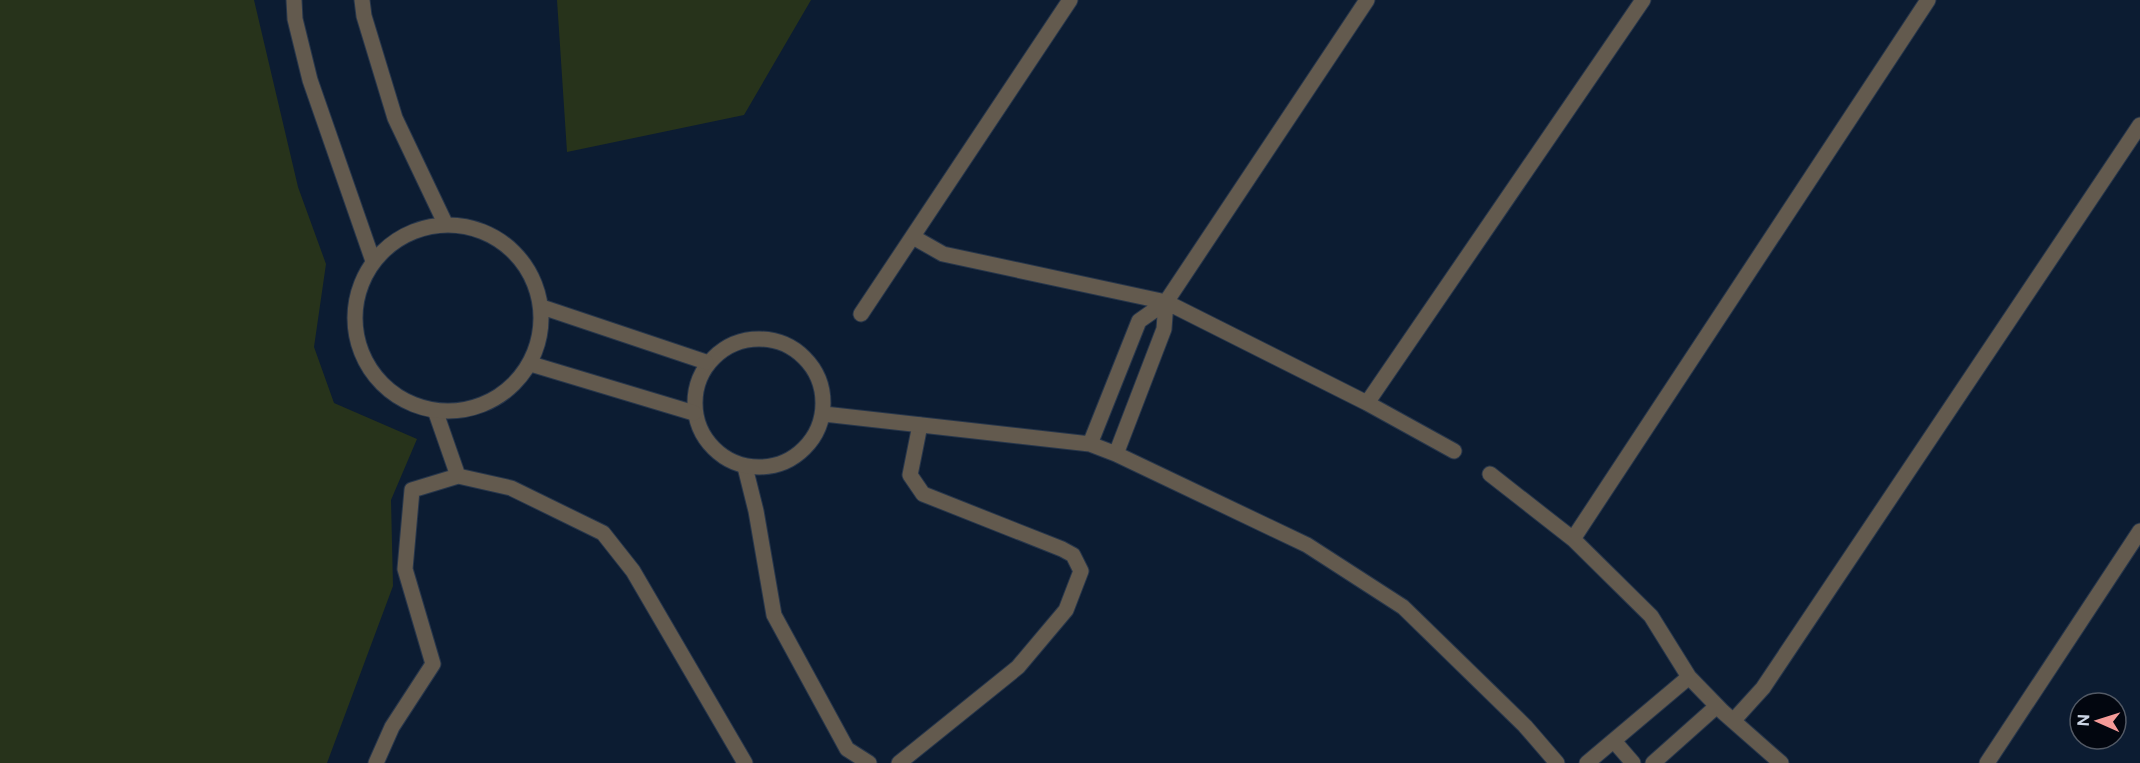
<svg xmlns="http://www.w3.org/2000/svg" width="2140" height="763" font-family="'Public Sans',sans-serif">
<style>
.green{fill:#27331b}
.lines{fill:none;stroke-linecap:round;stroke-linejoin:round}
.service-casing{stroke:#27364b;stroke-width:17}
.minor-casing{stroke:#27364b;stroke-width:17}
.tertiary-casing{stroke:#27364b;stroke-width:17}
.service{stroke:#635a4e;stroke-width:15}
.minor{stroke:#635a4e;stroke-width:15}
.tertiary{stroke:#635a4e;stroke-width:15}
</style>
<rect width="100%" height="100%" fill="#0c1c32"/>
<path class="green" d="M0 0H254L298 187 326 264 314 347 334 403 417 439 391 500 393 586 327 763H0Z
M557 0H811L744 115 567 152Z"/>
<g class="lines">
<g class="service-casing">
<path id="service" d="M745 467 756 511 774 615 847 749 869 763
M899 763 1018 667 1066 610 1081 571 1073 555 1062 549 923 494 910 475 920 425"/>
</g>
<g class="minor-casing">
<path id="minor" d="M913 237 943 254 1166 302 1367 403 1454 451
M861 314 1070 0
M695 403a64 64 0 1 1 128 0a64 64 0 1 1-128 0Z
M1367 403 1643 0
M436 413 458 476
M824 414 1090 444 1116 454 1307 545 1403 607 1525 726 1557 763
M1090 444 1139 321 1166 302 1367 0
M1116 454 1164 329 1166 302
M1490 474 1573 539 1651 616 1689 677 1723 712 1781 763
M1573 539 1928 0
M1733 721 1763 688 2140 125
M1614 741 1633 763
M376 763 392 727 433 664 405 569 412 490 458 476 511 488 603 533 633 571 745 763
M1587 763 1689 677
M1653 763 1717 706
M1987 763 2140 531"/>
</g>
<g class="tertiary-casing">
<path id="tertiary" d="M294 0 295 19 310 80 373 261
M362 0 364 16 395 118 445 223
M355 318a93 93 0 1 1 186 0a93 93 0 1 1-186 0Z
M542 307 706 362
M531 364 694 413"/>
</g>
<use href="#service" class="service"/>
<use href="#minor" class="minor"/>
<use href="#tertiary" class="tertiary"/>
</g>
<g transform="translate(2098 721) rotate(273)"><circle r="28" fill="#02060f" stroke="#525965" stroke-width="1.5"/>
<path d="M0-4.5L10 22L0 15L-10 22Z" fill="#f59b99"/>
<text y="-9" font-size="16" font-weight="bold" text-anchor="middle" fill="#cbd5e5">N</text>
</g>
</svg>
